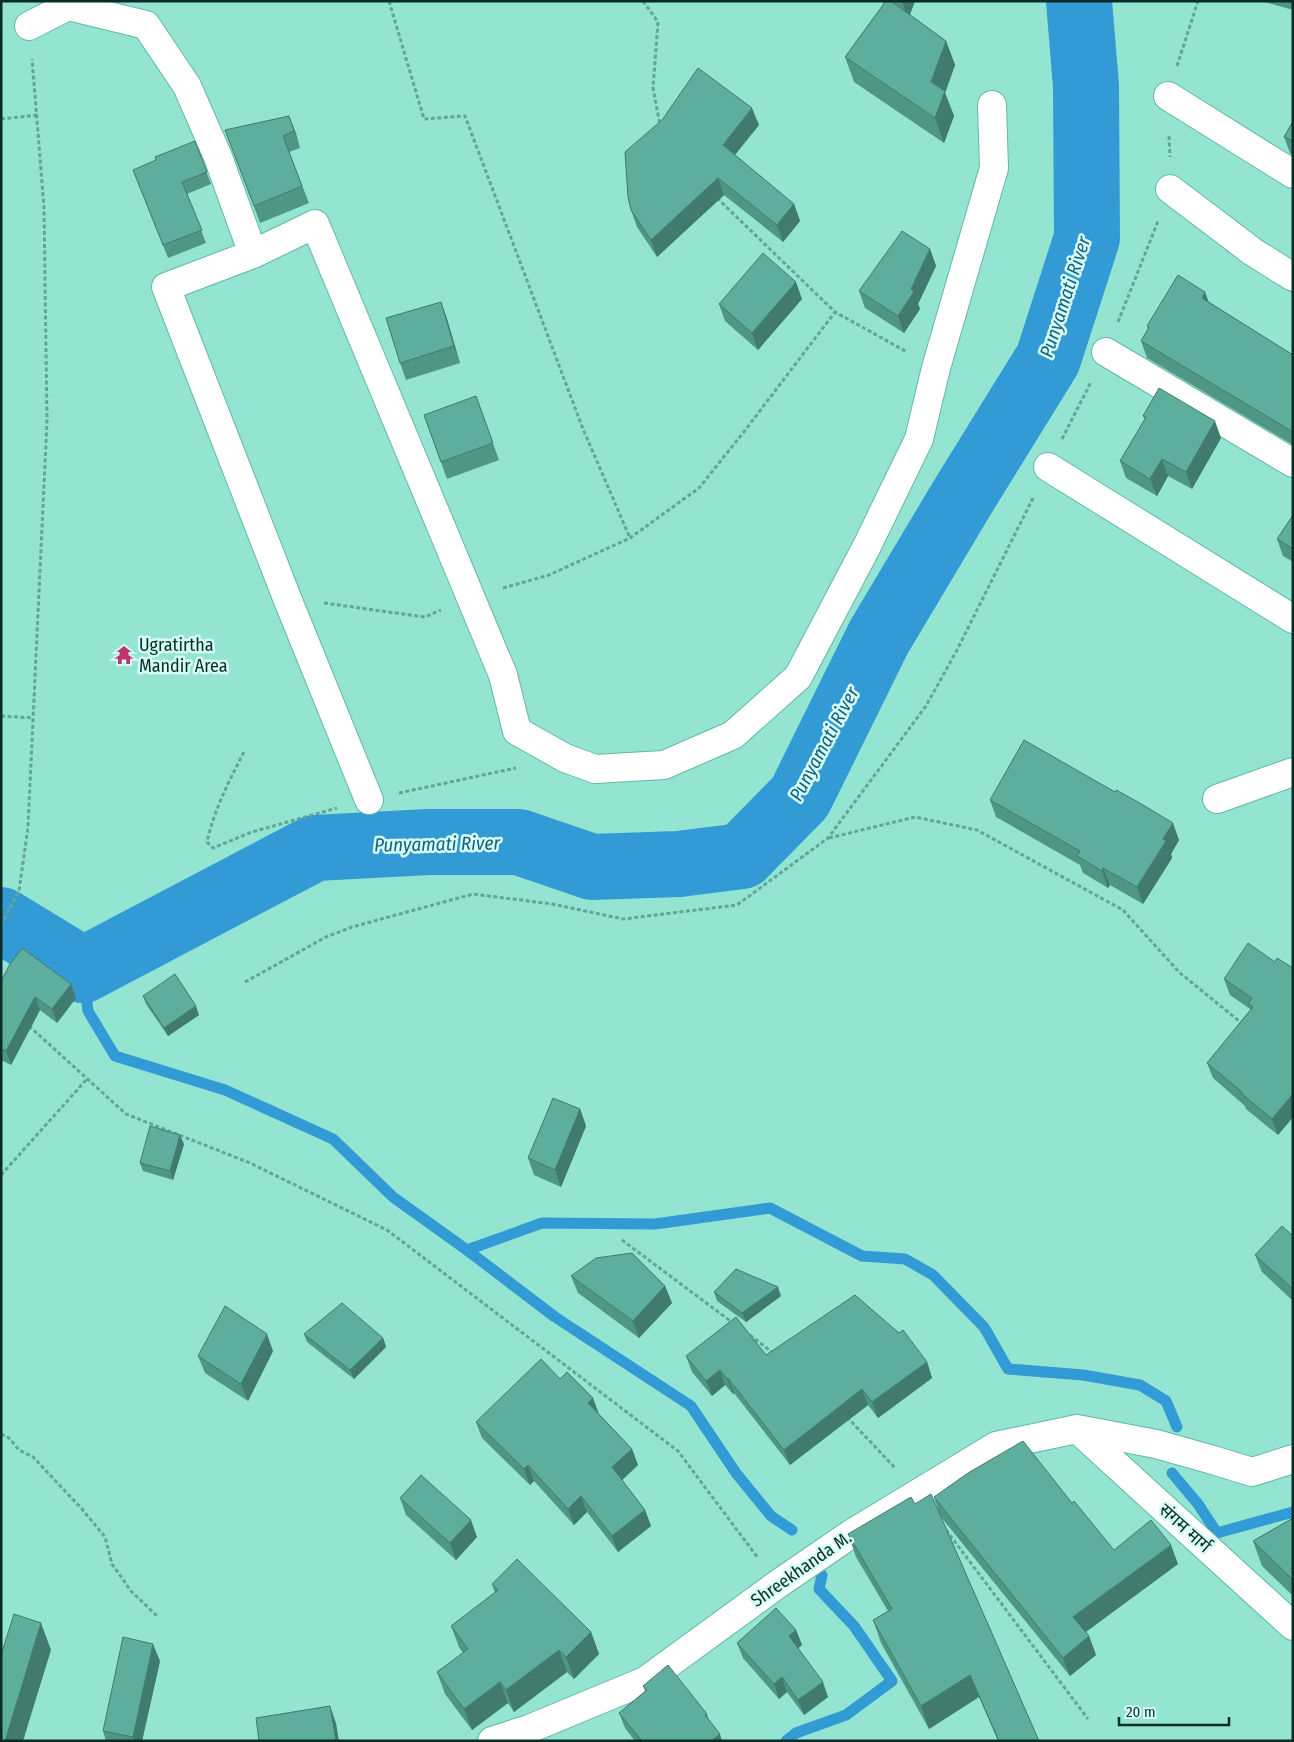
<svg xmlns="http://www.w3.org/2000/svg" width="1294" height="1742" font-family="'Fira Sans Condensed','Noto Sans Devanagari',sans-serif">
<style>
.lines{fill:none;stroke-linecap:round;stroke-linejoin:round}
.stream{stroke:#329bd5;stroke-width:11}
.river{stroke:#329bd5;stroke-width:66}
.minor-casing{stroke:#65b7a5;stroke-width:30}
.path{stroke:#63a596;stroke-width:3;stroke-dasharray:4 2.5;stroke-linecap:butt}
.minor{stroke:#fff;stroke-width:28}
.wall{fill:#509687}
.shaded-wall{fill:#417a6e}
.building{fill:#5dae9d;stroke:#417a6e}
.labels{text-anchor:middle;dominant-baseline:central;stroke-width:5;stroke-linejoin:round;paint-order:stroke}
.poi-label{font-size:18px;fill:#092d26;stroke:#d6fdf3;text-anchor:start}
.street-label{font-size:18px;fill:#092d26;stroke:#d6fdf3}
.water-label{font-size:19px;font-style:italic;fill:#135e85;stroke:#d6fdf3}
</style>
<rect width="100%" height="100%" fill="#93e5d2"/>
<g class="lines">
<path class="stream" d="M83 970 88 1011 115 1056 225 1090 333 1139 393 1197 467 1250 555 1317 691 1406 736 1473 771 1516 792 1530
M467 1250 542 1223 655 1224 770 1208 862 1256 905 1259 933 1275 984 1327 1008 1369 1083 1375 1140 1385 1166 1401 1177 1427
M1172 1473 1198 1504 1217 1533 1293 1512
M786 1741 796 1733 846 1715 892 1681 854 1626 819 1589 822 1575"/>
<path class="river" d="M1 920 83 970 315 848 428 842H519L592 867 679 864 742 856 800 797 879 637 962 498 1048 359 1087 238 1086 86 1079 1"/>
<g class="minor-casing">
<path id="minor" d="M29 26 68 6 146 25 187 86 218 157 253 254 315 224 503 675 517 731 565 758 595 769 664 765 733 735 798 677 867 546 919 439 936 368 994 168 992 105
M1168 96 1293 174
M1170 189 1253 252 1293 277
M253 254 166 287 287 598 369 800
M1106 352 1293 463
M1048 467 1293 619
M1217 799 1293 772
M1077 1429 1293 1626
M492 1741 529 1729 645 1681 778 1584 851 1534 996 1446 1077 1429 1156 1444 1213 1460 1252 1472 1293 1459"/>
</g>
<path class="path" d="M389 1 424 119 465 116 583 429 630 538
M643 1 658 22 653 88 660 125
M1177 66 1198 1
M1 119 38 115
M1169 136 1170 157
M717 198 835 312 907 352
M1118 322 1158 221
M1062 439 1091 382
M503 588 549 575 630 538 699 488 743 433 835 312
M324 603 425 617 441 610
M1 716 33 718
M244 752C229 781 214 810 207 842L213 848 252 832 337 808
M399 793 516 768
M829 838 915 817 977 830 1123 910 1180 973 1244 1025
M1 925 19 891 28 827 47 421 44 207 32 59
M245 982 326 937 352 927 473 894 552 904 623 919 737 905 828 838 926 706 957 650 1034 496
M29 1026 126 1114 250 1163 387 1230 678 1451 758 1558
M1 1175 87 1079
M622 1240 733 1323
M750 1335 773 1353
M847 1417 896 1469
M1 1434 9 1438 19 1450 33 1457 82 1509 105 1537 112 1564 131 1591 157 1616
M946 1530 1088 1719"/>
<use href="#minor" class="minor"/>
</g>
<path class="wall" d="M881 1H915L910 15 946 41 955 65 945 93 954 116 944 143 854 82 845 57 884 3Z
M1261 1H1293V10Z
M289 116 300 148 289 152 309 203 260 223 225 130Z
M1293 121V155L1290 153 1284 137Z
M759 125 735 155 794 204 800 221 783 242 724 195 657 257 637 227 631 210Z
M195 141 211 184 187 194 206 243 168 258 133 170 156 161Z
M930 249 936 266 918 304 920 309 904 333 865 308 859 291Z
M802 299 758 350 725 321 719 304Z
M441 302 447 319 460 363 406 380 400 363Z
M1209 302 1293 355V445L1147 358 1141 341 1148 329 1147 326Z
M476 396 499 460 447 479 424 415Z
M1143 416 1221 438 1192 489 1168 476 1157 496 1126 478 1120 461 1145 419Z
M1293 515V562L1283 556 1277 539Z
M990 800 1179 840 1171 854 1172 858 1143 904 1110 885 1108 888 1083 873 1080 865 996 817Z
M1275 962 1293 968V1117L1278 1135 1246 1109 1245 1106 1213 1078 1207 1063 1250 1010V1009L1230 995 1224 979Z
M1 981 76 998 57 1023 40 1010 11 1065 1 1060Z
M143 996 199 1015 168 1036 146 1004Z
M580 1109 586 1126 561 1187 534 1175 528 1158Z
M184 1144 173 1180 143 1171 140 1163Z
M1293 1236V1301L1262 1272 1255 1255Z
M571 1276 665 1286 672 1303 639 1338 578 1293Z
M714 1292 781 1296 746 1322 717 1301Z
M304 1334 383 1338 386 1347 354 1379 307 1342Z
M273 1351 248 1401 205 1373 198 1356Z
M766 1355 927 1362 932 1378 878 1418 868 1405 790 1465 734 1393 733 1394 725 1385 712 1396 692 1372 686 1356Z
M560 1379 599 1414 632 1449 638 1465 622 1480 645 1510 651 1526 618 1552 587 1512 574 1525 534 1481 530 1485 482 1438 476 1422Z
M934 1497 1072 1503 1114 1550 1178 1564 1086 1632 1089 1636 1096 1655 1070 1676 941 1517 1039 1741H998L979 1697 929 1729 881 1643 873 1620 888 1611 856 1557 848 1534 915 1504 938 1508Z
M400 1498 477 1537 456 1560 406 1515Z
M1293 1518V1596L1262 1566 1253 1541Z
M492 1584 591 1632 599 1654 574 1679 567 1672 514 1712 508 1703 472 1730 445 1694 437 1672 463 1653 459 1647 451 1626 495 1593Z
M796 1630 802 1645 798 1648 828 1697 804 1715 787 1692 779 1699 743 1658 737 1643Z
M160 1661 142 1741H106L103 1731Z
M643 1686 707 1714 709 1720 722 1741H635L625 1728 619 1713 645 1691Z"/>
<path class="shaded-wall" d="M903 1H915L908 19 902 2Z
M946 41 955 65 945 93 954 116 944 143 935 118 931 82Z
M752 108 759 125 729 162 723 145Z
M289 116 296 133 300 148 294 131Z
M718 178 724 195 657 257 651 240Z
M794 204 800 221 783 242 777 225Z
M930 249 936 266 918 304 920 309 904 333 898 316Z
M796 282 802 299 758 350 752 333Z
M1205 292 1211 308 1202 298Z
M441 302 447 319 460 363 454 346Z
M1215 421 1221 438 1192 489 1186 472Z
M1162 459 1168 476 1157 496 1150 479Z
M1173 823 1179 840 1171 854 1172 858 1143 904 1137 887 1163 839Z
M1103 868 1110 885 1108 888 1102 871Z
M71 984 76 998 57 1023 52 1009Z
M35 997 40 1010 11 1065 6 1051Z
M196 1006 199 1015 168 1036 164 1028Z
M1293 1094V1117L1278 1135 1272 1119Z
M580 1109 586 1126 561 1187 555 1170Z
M180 1135 184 1144 173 1180 170 1171Z
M665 1286 672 1303 639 1338 633 1321Z
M778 1287 781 1296 746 1322 742 1313Z
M267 1334 273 1351 248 1401 241 1384Z
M383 1338 386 1347 354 1379 350 1370Z
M927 1362 932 1378 878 1418 872 1402Z
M720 1370 725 1385 712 1396 706 1381Z
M728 1378 734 1393 733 1394 727 1379Z
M862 1389 868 1405 790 1465 784 1450Z
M593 1398 599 1414 588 1403Z
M632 1449 638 1465 618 1484 612 1467Z
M528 1465 534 1481 530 1485 524 1469Z
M581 1496 587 1512 574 1525 568 1509Z
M645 1510 651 1526 618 1552 612 1536Z
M471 1520 477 1537 456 1560 450 1543Z
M1171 1545 1178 1564 1080 1636 1073 1617Z
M41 1623 51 1650 23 1741H5Z
M796 1630 802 1645 795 1651 789 1636Z
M591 1632 599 1654 574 1679 566 1657Z
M1089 1636 1096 1655 1070 1676 1063 1658Z
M153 1644 160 1661 142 1741H134L133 1737Z
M559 1650 567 1672 514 1712 506 1690Z
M970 1675 979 1697 929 1729 921 1706Z
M782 1677 787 1692 779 1699 774 1684Z
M500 1682 508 1703 472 1730 464 1709Z
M823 1682 828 1697 804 1715 798 1700Z
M330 1706 336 1723 339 1741H336Z
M720 1734 722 1741H711Z"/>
<path class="building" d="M886 1H891L946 41 931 82 945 91 935 118 845 57Z
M698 68 752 108 723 145 794 204 777 225 718 178 651 240 631 210 628 197 625 152 662 120Z
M289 116 294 131 283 136 302 186 254 206 225 130Z
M1293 121V141L1284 137Z
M195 141 207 172 182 182 202 230 163 245 133 170 156 160 155 157Z
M902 231 930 249 911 289 914 292 898 316 859 291Z
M763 253 796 282 752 333 719 304Z
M1178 275 1205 292 1202 298 1293 355V432L1141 341 1149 327 1147 326Z
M441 302 454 346 400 363 386 318Z
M1159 388 1215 421 1186 472 1162 459 1150 479 1120 461 1146 417 1143 416Z
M476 396 493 443 441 462 424 415Z
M1293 515V549L1277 539Z
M1024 740 1115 792 1116 790 1138 802 1173 823 1163 839 1166 841 1137 887 1103 868 1102 871 1077 856 1080 851 990 800Z
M1248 943 1275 962 1277 958 1293 968V1094L1272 1119 1241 1093 1242 1092 1207 1063 1253 1007 1248 1004 1252 998 1224 979Z
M22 948 71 984 52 1009 35 997 6 1051 1 1049V981L10 964Z
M175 974 196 1006 164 1028 143 996Z
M553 1098 580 1109 555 1170 528 1158Z
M150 1126 180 1135 170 1171 140 1163Z
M1282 1226 1293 1236V1289L1255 1255Z
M632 1253 665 1286 633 1321 571 1276 596 1258Z
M736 1269 778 1287 742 1313 714 1292Z
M855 1295 899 1333 903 1330 927 1362 872 1402 862 1389 784 1450 728 1378 727 1379 720 1370 706 1381 686 1356 736 1317 766 1355Z
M342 1303 383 1338 350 1370 304 1334Z
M225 1306 267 1334 241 1384 198 1356Z
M541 1359 560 1379 567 1372 593 1398 588 1403 632 1449 612 1467 645 1510 612 1536 581 1496 568 1509 528 1465 524 1469 476 1422Z
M1023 1441 1072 1503 1074 1501 1114 1550 1151 1520 1171 1545 1073 1617 1089 1636 1063 1658 934 1497 968 1473Z
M421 1475 471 1520 450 1543 400 1498Z
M931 1494 1039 1741H999L970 1675 921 1706 873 1620 892 1609 848 1534 911 1497 915 1504Z
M1293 1518V1580L1253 1541Z
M517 1559 591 1632 566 1657 559 1650 506 1690 500 1682 464 1709 437 1672 468 1649 451 1626 498 1590 492 1584Z
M776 1608 796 1630 789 1636 823 1682 798 1700 782 1677 774 1684 737 1643Z
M14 1614 41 1623 5 1741H1V1655Z
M123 1637 153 1644 133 1737 103 1731Z
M668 1665 707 1714 705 1715 720 1734 711 1741H642L619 1713 647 1690 643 1686Z
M330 1706 336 1741H259L256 1718Z"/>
<defs>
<g id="temple-bare" transform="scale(1.5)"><path d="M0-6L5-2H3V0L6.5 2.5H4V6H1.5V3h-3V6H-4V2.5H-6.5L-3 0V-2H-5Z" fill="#be3471" stroke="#d6fdf3" stroke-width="2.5" paint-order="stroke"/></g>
</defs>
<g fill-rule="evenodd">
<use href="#temple-bare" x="124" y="655"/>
</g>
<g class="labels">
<g class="poi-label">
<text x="139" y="645">Ugratirtha<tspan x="139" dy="21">Mandir Area</tspan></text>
</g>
<g class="street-label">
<text transform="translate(1185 1528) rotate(42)">संगम मार्ग</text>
<text transform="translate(801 1569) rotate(-35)">Shreekhanda M.</text>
</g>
<g class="water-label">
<text transform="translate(1065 297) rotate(-72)">Punyamati River</text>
<text transform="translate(824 744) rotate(-62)">Punyamati River</text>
<text transform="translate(437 844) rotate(-1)">Punyamati River</text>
</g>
</g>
<rect width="1294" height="1742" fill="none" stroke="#092d26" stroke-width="5"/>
<path d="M1119 1717v8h110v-8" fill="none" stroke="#092d26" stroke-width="2.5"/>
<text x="1126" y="1717" font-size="15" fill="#092d26" stroke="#d6fdf3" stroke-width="4" paint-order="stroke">20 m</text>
</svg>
